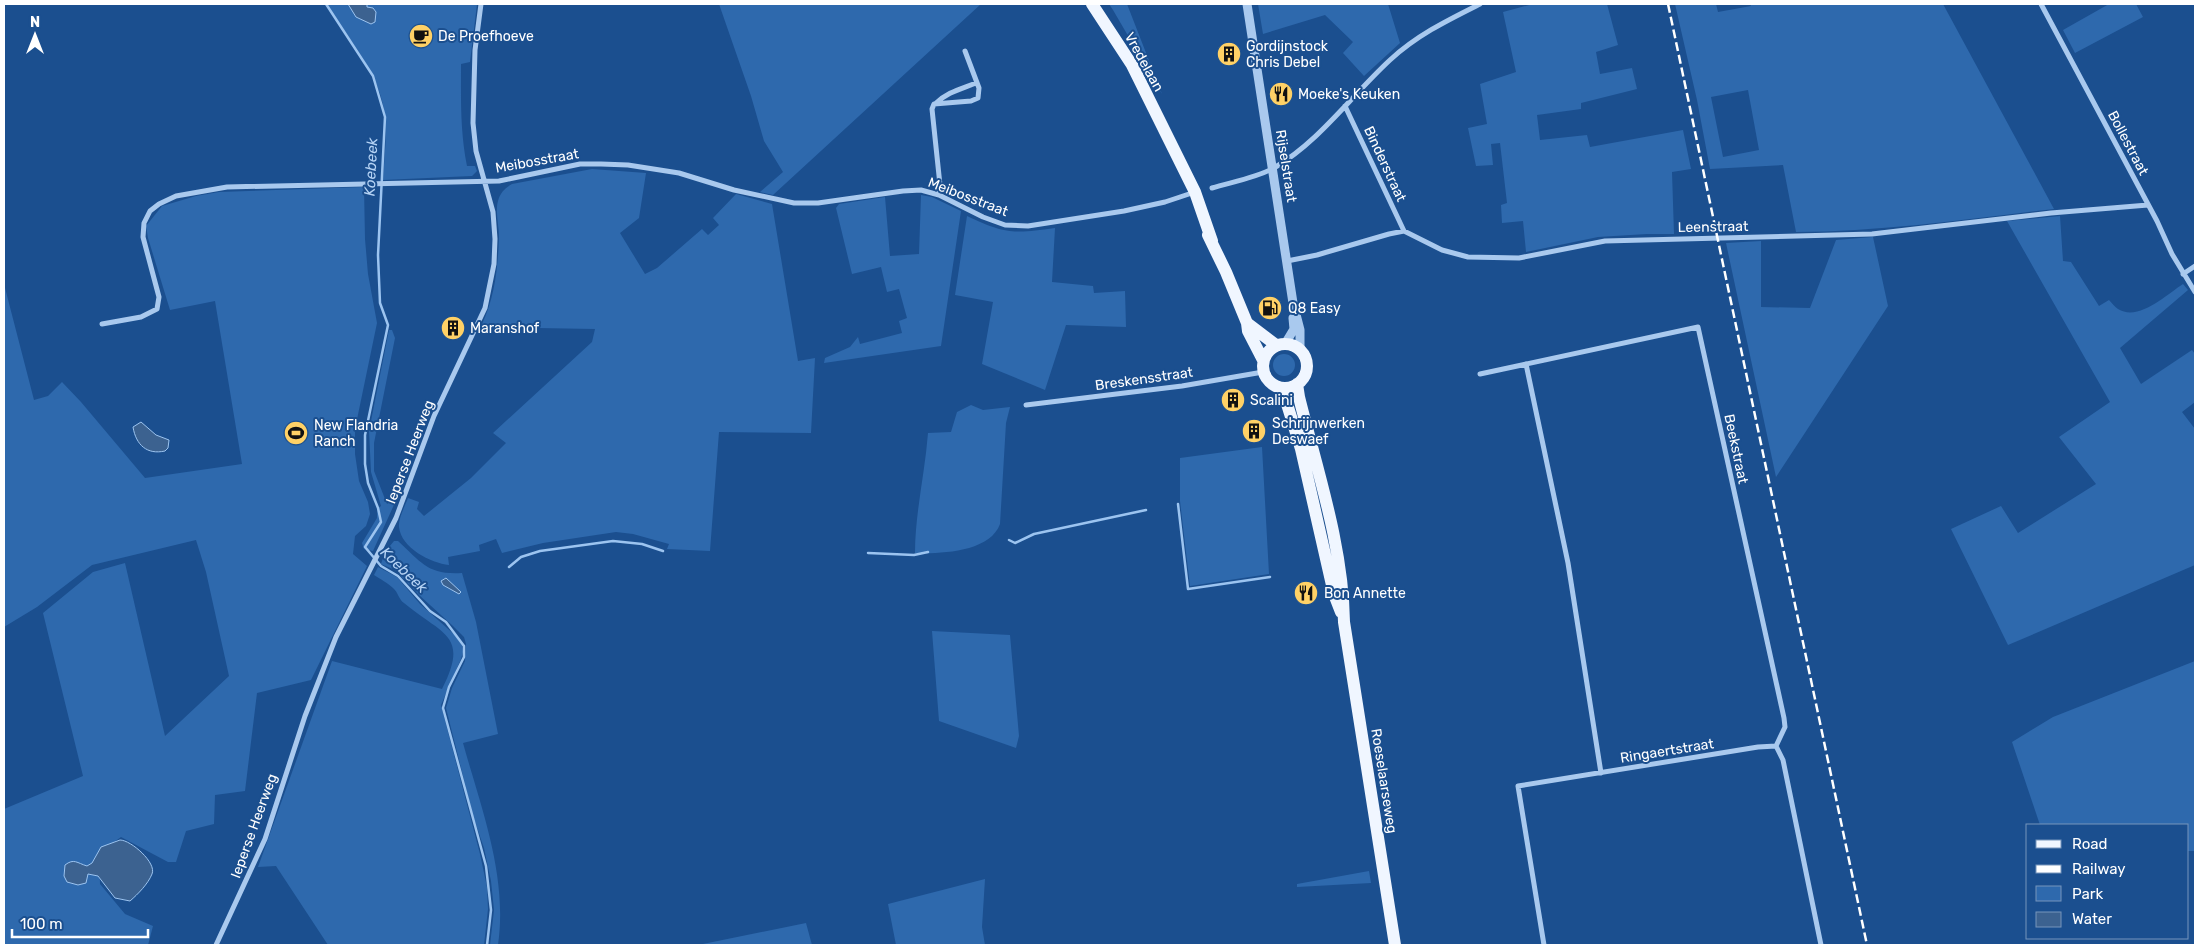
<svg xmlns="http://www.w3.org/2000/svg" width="2199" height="949" font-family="Rubik,sans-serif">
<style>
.green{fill:#2e69ad;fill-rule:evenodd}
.water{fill:#3c6290;stroke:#9cc4f0}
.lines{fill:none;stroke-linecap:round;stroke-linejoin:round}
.stream{stroke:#9cc4f0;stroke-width:2.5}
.minor{stroke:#a9c9ee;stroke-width:5}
.tertiary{stroke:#a9c9ee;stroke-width:9}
.primary{stroke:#f0f6ff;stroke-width:12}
.rail{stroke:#fff;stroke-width:2.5;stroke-dasharray:9 4;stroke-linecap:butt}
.labels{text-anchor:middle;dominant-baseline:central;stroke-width:4;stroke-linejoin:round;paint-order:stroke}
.poi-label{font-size:14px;fill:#fff;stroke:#1b4f8f;text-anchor:start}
.street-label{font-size:14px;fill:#fff;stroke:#1b4f8f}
.water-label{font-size:15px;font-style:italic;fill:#b5d3f5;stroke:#1b4f8f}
</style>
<rect width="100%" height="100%" fill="#1b4f8f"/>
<path class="green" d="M326 4H477L470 62 461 64C461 99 460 131 467 166H475L477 171 472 176 383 180C384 160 387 138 385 118 382 76 348 38 326 4Z
M719 4H981L773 195 760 192 783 172 764 141 751 96Z
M1109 4H1127L1162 94 1113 10Z
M1258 4H1388L1400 43 1364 76 1343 53 1353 42 1325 15 1263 34Z
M1533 4H1607L1618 45 1596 52 1600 74 1632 68 1637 89 1581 103V109L1537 115 1540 140 1587 135 1590 147 1683 130 1691 169 1672 172 1674 234H1647L1598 237 1526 252 1523 221 1502 223 1501 205 1507 203 1500 143 1491 144 1493 165 1476 166 1468 128 1487 124 1480 84 1516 72 1503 12Z
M1675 4H1716L1718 12 1751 6 1750 4H1943L2054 209C1968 219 1882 232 1796 232L1783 165 1710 169 1697 100ZM1748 90 1759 150 1723 157 1711 97Z
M2109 4H2136L2143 17 2075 53 2063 30Z
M592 169 646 173 639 218 620 233 645 274 657 268 702 229 708 235 719 225 713 218 736 194 772 204 798 361 815 358 811 433 719 432 710 551 667 549 669 544 633 534 616 532 543 543 502 553 496 539 479 545 480 551 448 557 449 565C431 563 401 548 399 527 398 519 405 506 408 498L419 502 417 509 424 516 471 478 506 443 493 433 592 342 595 329 487 327 482 324C495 297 498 266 499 237 499 225 495 212 498 201 500 193 505 188 512 184Z
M364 187 365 239 368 274 377 323 355 429V454L359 481 368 502 370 514 366 526 355 536 353 554 367 566 311 680 257 693 245 791 215 795 214 824 186 831 176 862H168L121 837 99 853 100 884 125 914 153 926 148 945H4V809L83 776 43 613 93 572 125 563 165 736 229 676 206 572 196 540 92 565 37 607 4 627V284L34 400 48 396 62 382 81 402 145 478 242 464 215 301 170 310 148 238 146 226 162 206 196 196 219 192Z
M921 195 932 197 961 211 941 346 824 363 825 358 850 347 858 337 860 344 902 333 899 321 907 318 899 289 887 292 881 267 852 274 836 208 839 204 885 197 890 256 919 254Z
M967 216C1005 234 1014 234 1055 228L1052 282 1093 286 1094 293 1125 291 1126 327 1066 325 1045 390 982 364 993 302 955 295Z
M2060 216 2063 261 2071 262 2099 306 2109 300C2112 303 2115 307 2118 309 2139 322 2167 294 2183 284L2188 290 2120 348 2141 384 2192 350 2195 354V402L2182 412 2195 429V565L2008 645 1951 529 2001 506 2018 533 2096 484 2059 437 2110 402 2007 221Z
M1873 237 1888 306 1776 477 1726 243 1761 241V307L1810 308 1836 240Z
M389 330H392L395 338 374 443V471L387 504 398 496 373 551 364 549 362 543 377 518V509L381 506 371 472 369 431Z
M1273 365a11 11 0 1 1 22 0a11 11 0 1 1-22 0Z
M971 405 983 410 1010 407 1006 423 1000 524C990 552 941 554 915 553 915 513 925 473 928 433L951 432 957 412Z
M1262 447 1269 574 1190 586 1180 501V458Z
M394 541H398C422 563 428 575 462 573L476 622 498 734 463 743C481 808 508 876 498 945H490L494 910 491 881 484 848 473 816 446 708 452 688 465 661 466 644 464 637 453 626 419 595 395 570 381 564 385 552Z
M378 567 397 577 420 604 456 636 462 645 463 652 461 659 441 705 480 854 487 887 488 909 484 945H328L276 866 258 867 332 661 442 689C470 634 442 635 404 603 399 600 398 592 393 588 388 583 380 579 374 575Z
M932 631 1010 635 1019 736 1016 748 939 721Z
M2195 661V851H2188V825H2040L2012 742 2053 717Z
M1369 871 1371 883 1297 887V884Z
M985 879 982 927 985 945H896L888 904Z
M806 923 812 945H698Z"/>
<path class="water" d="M348 4H367V7L373 8 376 12 375 22 371 24 356 17Z
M141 422 156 435 169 440 168 448 165 451C147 455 136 445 133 427Z
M446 578 461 592 459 594 443 585 441 581Z
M120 840C131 840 157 863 152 874 148 884 138 894 130 901L115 898 98 876 88 874 86 883 78 885 67 882 64 876 65 865C74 858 77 863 87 866L92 863 101 847Z"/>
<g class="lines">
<path class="stream" d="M326 4 373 76 385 117 378 255 380 303 388 325 365 435V464L368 483 378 508 381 522 365 547 381 566 398 576 430 611 446 622 464 646V657L449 687 443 708 486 866 491 910 487 945
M1178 504 1188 589 1270 577
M1009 540 1015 543 1034 534 1146 510
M868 553 914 555 928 552
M509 567 521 557 540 551 613 541 642 544 663 551"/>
<path class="minor" d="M2041 4 2157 221 2172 254 2195 292
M935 104C947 92 961 89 976 83
M1345 106 1404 231
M1212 188C1232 182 1256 178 1274 168 1320 141 1351 96 1390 60 1417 35 1448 20 1480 4
M939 195 940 185 932 109 934 104 971 101 978 98 979 88 965 51
M1287 261 1317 255 1389 234 1404 231 1442 250 1468 257 1519 258 1605 241 1872 234 2051 213 2148 205
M2183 274 2195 266
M102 324 141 317 157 309 159 297 143 237 144 223 150 211 159 204 176 196 227 187 499 181 580 164H601L628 165 679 173 734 190 794 203H818L903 191 921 190 939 195 983 217 1005 225 1028 226 1124 211 1165 202 1195 192
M1526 364 1568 563 1601 773
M1480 374 1698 327 1784 718 1785 727 1776 746
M1026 405 1182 386 1263 372
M1776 746 1783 760 1821 945
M216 945 265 839 305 716 336 637 396 518 434 416 485 308 494 264 495 239 493 212 476 151 473 123 475 50 481 4
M1544 945 1518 786 1758 747 1776 746"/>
<path class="tertiary" d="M1247 4 1293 303 1300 330V350
M1285 344 1294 329 1293 318"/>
<path class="primary" d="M1092 4 1132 65 1195 192 1212 241
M1208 235 1226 272 1247 323 1248 331 1263 360
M1247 323 1276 345
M1263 366a22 22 0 1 1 44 0a22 22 0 1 1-44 0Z
M1297 384 1299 397C1317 470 1343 546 1344 622L1395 945
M1282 388 1301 449 1334 594 1341 612"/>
<path class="rail" d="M1668 4 1867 945"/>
</g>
<defs>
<g id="cafe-disc" transform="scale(1.25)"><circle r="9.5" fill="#ffd166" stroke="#1b4f8f"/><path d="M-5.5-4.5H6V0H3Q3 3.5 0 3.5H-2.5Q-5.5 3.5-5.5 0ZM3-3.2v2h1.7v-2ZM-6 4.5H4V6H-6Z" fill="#111"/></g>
<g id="building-disc" transform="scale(1.25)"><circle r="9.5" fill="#ffd166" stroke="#1b4f8f"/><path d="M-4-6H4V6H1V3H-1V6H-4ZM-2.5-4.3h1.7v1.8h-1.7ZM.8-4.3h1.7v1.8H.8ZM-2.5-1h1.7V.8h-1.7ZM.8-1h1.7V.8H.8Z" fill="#111"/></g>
<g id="restaurant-disc" transform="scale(1.25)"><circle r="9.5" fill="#ffd166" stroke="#1b4f8f"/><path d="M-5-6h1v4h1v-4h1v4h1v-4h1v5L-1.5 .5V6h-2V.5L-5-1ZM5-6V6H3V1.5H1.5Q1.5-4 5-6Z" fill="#111"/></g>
<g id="fuel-disc" transform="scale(1.25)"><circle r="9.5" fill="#ffd166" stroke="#1b4f8f"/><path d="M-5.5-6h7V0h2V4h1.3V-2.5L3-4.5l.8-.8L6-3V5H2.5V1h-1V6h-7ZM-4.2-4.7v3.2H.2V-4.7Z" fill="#111"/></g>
<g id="stadium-disc" transform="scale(1.25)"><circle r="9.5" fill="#ffd166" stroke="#1b4f8f"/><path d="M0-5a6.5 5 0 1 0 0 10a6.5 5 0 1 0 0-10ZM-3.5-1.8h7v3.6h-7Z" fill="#111"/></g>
</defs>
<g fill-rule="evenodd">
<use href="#cafe-disc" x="421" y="36"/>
<use href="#building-disc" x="1229" y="54"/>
<use href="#restaurant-disc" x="1281" y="94"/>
<use href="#fuel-disc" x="1270" y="308"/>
<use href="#building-disc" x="453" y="328"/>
<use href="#building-disc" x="1233" y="400"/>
<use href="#building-disc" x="1254" y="431"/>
<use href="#stadium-disc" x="296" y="433"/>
<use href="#restaurant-disc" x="1306" y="593"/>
</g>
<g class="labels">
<g class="poi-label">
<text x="438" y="36">De Proefhoeve</text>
<text x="1246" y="46">Gordijnstock<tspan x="1246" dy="16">Chris Debel</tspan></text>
<text x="1298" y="94">Moeke's Keuken</text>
<text x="1288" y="308">Q8 Easy</text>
<text x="470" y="328">Maranshof</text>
<text x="1250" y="400">Scalini</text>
<text x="1272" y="423">Schrijnwerken<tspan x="1272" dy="16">Deswaef</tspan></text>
<text x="314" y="425">New Flandria<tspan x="314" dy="16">Ranch</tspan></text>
<text x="1324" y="593">Bon Annette</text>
</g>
<g class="street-label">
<text transform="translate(1144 62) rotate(61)">Vredelaan</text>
<text transform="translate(2128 143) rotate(62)">Bollestraat</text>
<text transform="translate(537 161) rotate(-10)">Meibosstraat</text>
<text transform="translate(1385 164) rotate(65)">Binderstraat</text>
<text transform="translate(1286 166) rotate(81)">Rijselstraat</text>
<text transform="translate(968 197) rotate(21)">Meibosstraat</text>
<text transform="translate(1713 227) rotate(-1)">Leenstraat</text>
<text transform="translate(1144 379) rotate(-8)">Breskensstraat</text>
<text transform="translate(1736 449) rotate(78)">Beekstraat</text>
<text transform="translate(410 452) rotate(-69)">Ieperse Heerweg</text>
<text transform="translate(1667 751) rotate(-9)">Ringaertstraat</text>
<text transform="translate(1384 781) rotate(81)">Roeselaarseweg</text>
<text transform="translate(254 826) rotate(-70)">Ieperse Heerweg</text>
</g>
<g class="water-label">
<text transform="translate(371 167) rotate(-87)">Koebeek</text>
<text transform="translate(404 570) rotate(44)">Koebeek</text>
</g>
</g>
<rect width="2199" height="949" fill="none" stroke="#ffffff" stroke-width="10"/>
<rect x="2026" y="824" width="162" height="115" fill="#1b4f8f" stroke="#7695bc"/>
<rect x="2036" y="840" width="25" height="8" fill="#f0f6ff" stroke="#7695bc"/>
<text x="2072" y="849" font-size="15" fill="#ffffff">Road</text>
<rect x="2036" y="865" width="25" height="8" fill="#ffffff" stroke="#7695bc"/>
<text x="2072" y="874" font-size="15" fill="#ffffff">Railway</text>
<rect x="2036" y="886" width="25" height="15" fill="#2e69ad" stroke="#7695bc"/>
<text x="2072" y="899" font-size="15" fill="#ffffff">Park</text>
<rect x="2036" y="912" width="25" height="15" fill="#3c6290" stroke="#7695bc"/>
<text x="2072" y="924" font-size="15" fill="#ffffff">Water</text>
<g transform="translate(35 35)" stroke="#1b4f8f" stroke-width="4" paint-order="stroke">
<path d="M0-4L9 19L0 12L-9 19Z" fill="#ffffff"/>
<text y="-8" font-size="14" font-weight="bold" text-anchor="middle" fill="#ffffff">N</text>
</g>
<path d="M12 929v8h136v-8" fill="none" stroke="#ffffff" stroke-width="2.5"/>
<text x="20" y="929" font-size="15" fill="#ffffff" stroke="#1b4f8f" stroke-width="4" paint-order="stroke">100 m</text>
</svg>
